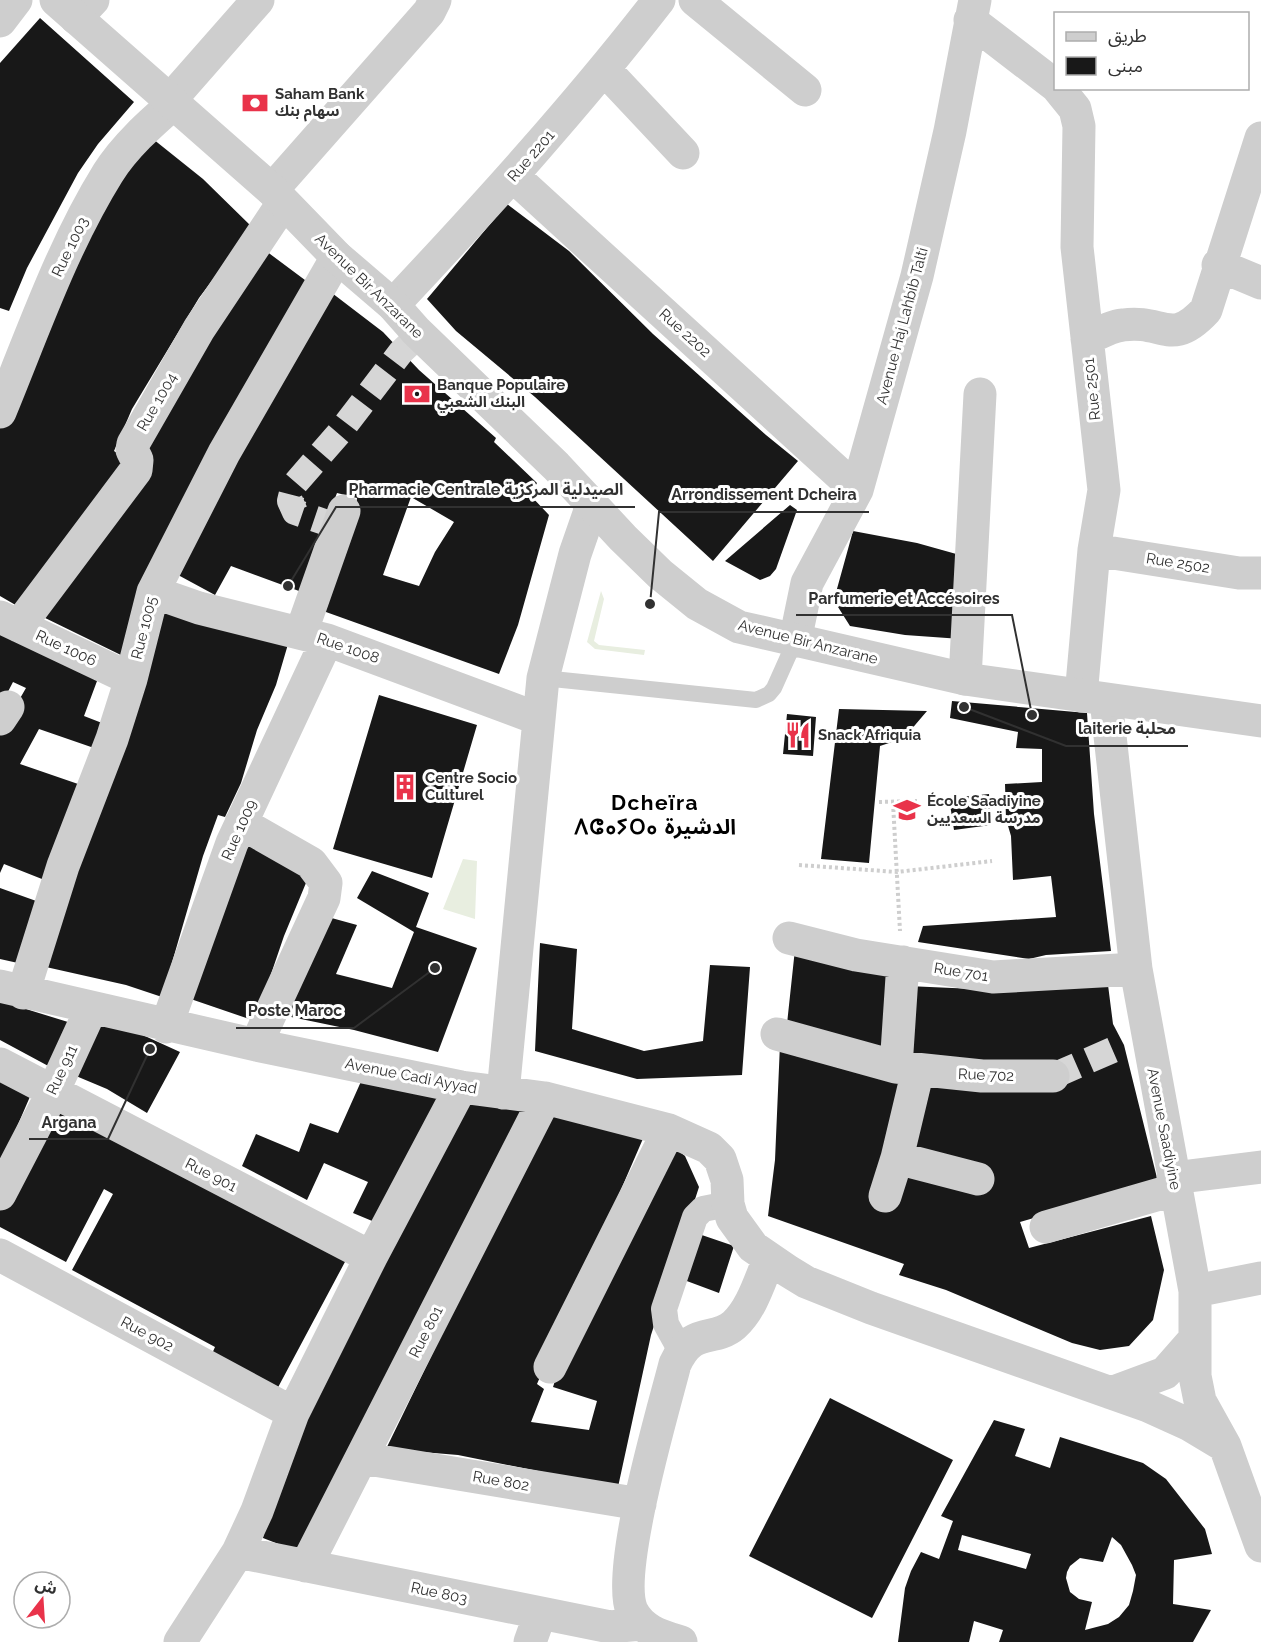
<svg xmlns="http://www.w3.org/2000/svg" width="1261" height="1642" font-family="Raleway,'Noto Sans Arabic','Noto Sans Tifinagh',sans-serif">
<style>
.green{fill:#e8eee0}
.building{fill:#181818;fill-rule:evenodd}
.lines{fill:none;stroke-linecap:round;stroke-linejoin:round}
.pedestrian-tunnel{stroke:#d6d6d6;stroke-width:26;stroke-dasharray:26 13;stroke-linecap:butt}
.path{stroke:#cecece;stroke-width:4;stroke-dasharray:3 3;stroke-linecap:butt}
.service{stroke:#cecece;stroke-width:16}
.pedestrian{stroke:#cecece;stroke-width:26}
.minor{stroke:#cecece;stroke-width:33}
.tertiary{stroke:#cecece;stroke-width:33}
.labels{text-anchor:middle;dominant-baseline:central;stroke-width:6;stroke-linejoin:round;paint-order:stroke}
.poi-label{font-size:15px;font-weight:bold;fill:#313131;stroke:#fff;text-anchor:start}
.street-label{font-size:15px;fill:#313131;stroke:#fff}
.district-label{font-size:21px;font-weight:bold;letter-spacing:1.5px;fill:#000;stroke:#fff}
.leader{fill:none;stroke:#313131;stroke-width:2}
.callout-dot{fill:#313131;stroke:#fff;stroke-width:2}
.callout-label{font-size:16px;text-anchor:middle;font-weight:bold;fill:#313131;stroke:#fff;stroke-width:6;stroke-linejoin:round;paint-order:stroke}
</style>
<rect width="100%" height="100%" fill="#fff"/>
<path class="green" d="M601 591 604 599 594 641 599 645 645 650 644 655 595 649 587 642Z
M463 859 477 861 475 919 443 909Z"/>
<path class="building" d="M40 18 134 102 98 144 78 173 27 268 9 311 0 308V63Z
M143 131 203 179 252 227 199 298 132 409 114 451 127 460 19 607 0 596V416Z
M507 204 569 251 653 334 766 435 798 461 713 561 535 397 456 331 427 299Z
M262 248 313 286 125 657 39 615Z
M328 290 383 332 419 370 496 438 494 442 537 483 530 495 549 515 518 625 499 674 312 607 356 507 357 498 337 493 299 591 231 566 215 595 167 569ZM411 497 454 522 435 552 419 586 383 575Z
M790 505 797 510 776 569 770 576 760 580 725 561Z
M853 531 917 543 967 557 961 639 905 635 850 626 838 607 835 596Z
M157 605 291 634 276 685 257 730 241 783 225 817 218 815 203 856 162 997 126 985 37 965Z
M0 621 100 673 84 716 102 723 94 748 39 729 20 764 81 785 47 881 4 864 0 873V733L26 688 13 682 0 707Z
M379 695 477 725 432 878 333 849Z
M952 701 1087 713 1094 814 1111 951 1046 955 1029 959 918 942 923 926 1056 917 1051 876 1013 880 1011 836 1006 819 1005 784 1042 782V749L1016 748 1018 732 950 718Z
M839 709 927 711 904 738 880 746 869 863 821 859Z
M787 714 816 717 813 756 783 754Z
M989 794 991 825 954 830 949 798Z
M240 833 313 866 284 936 255 1021 179 995Z
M372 871 429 893 416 927 477 948 438 1052 354 1030 272 1013 317 914 357 925 336 974 392 988 414 932 357 898Z
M0 888 39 902 18 963 0 959Z
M540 943 577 949 572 1029 644 1051 703 1041 710 965 750 967 742 1075 637 1079 535 1051Z
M795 949 897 969 890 1055 787 1024Z
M1108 985 1113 1024 1124 1045 1158 1182 1020 1222 1029 1248 1151 1216 1164 1270 1153 1320 1129 1346 1100 1350 1072 1343 946 1290 899 1275 904 1264 768 1216 775 1160 780 1044 909 1083 877 1196 890 1201 898 1166 932 1177 984 1188 989 1174 911 1152 926 1104 932 1073 1006 1083 1053 1081 1054 1070 967 1067 903 1061 907 986 998 990Z
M0 1001 68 1022 52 1068 0 1040Z
M101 1016 180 1052 147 1113 107 1089 76 1076Z
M0 1075 32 1092 0 1166Z
M363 1077 442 1089 377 1223 353 1213 368 1182 324 1163 307 1200 242 1166 256 1134 299 1152 310 1123 338 1133Z
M458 1097 530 1110 304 1554 263 1538 275 1471Z
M55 1105 346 1260 275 1393 211 1356 215 1347 72 1270 113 1194 104 1189 66 1262 0 1227V1210Z
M552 1108 645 1134 537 1384 544 1389 531 1422 589 1430 597 1401 553 1387 566 1347 665 1140 685 1156 699 1187 651 1335 618 1487 458 1455 386 1449Z
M693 1232 734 1246 719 1293 676 1277Z
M830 1398 953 1460 872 1618 749 1556Z
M994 1420 1025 1429 1015 1456 1050 1468 1060 1437 1143 1463 1166 1479 1205 1529 1212 1554 1174 1560 1173 1604 1211 1610 1193 1642H999L1003 1630 974 1621 969 1642H898L905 1588 911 1571 921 1552 939 1559 953 1521 941 1516ZM962 1535 1031 1554 1026 1569 958 1550ZM1112 1537 1121 1545 1132 1565 1136 1575 1133 1591 1129 1605 1119 1617 1108 1624 1085 1630 1092 1602 1079 1599 1070 1592 1066 1578 1067 1572 1070 1566 1080 1558 1103 1562Z"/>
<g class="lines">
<path class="pedestrian-tunnel" d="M339 527 295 512 290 501 294 485 340 432 401 352 420 334
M1053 1076 1124 1045"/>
<path class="path" d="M879 802 917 801
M893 803 900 931
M799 865 897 872 992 861"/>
<path class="service" d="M543 678 756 700 769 694 774 688 795 641"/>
<path class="pedestrian" d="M681 1351 666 1324 664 1309 695 1217 703 1209 728 1204"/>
<path class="minor" d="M695 0 805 90
M76 18 93 0
M970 20 1056 86
M0 21 16 0
M605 70 683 153
M1058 88 1075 109 1079 126 1077 247 1104 490 1094 550 1081 696
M171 99 258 0
M514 177 857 490
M272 190 429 12 435 0
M1218 265 1261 283
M393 305C486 206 576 107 659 0
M1087 339C1098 334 1111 326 1123 325 1163 319 1171 348 1206 310L1261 138
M0 412C33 332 62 247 108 173 125 146 150 124 174 103
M1094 550 1239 573H1261
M153 592 199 608 327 640 539 719
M0 617 131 679
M19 626 136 470 137 460 132 450 133 444 199 329 283 203
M301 633 344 511
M795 641 807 583 857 490 917 276 950 131 975 0
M965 679 980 394
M1106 700 1136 969 1195 1291V1376L1200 1401 1225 1446 1261 1546
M0 719 8 707
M241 823 311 863 326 883 324 898 256 1045
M789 938 856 955 993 977 1136 969
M0 986 256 1045 461 1087 545 1098 669 1130 709 1148 720 1159 727 1180 728 1204 732 1218 753 1247 788 1271 806 1282 871 1308 1148 1406 1190 1425 1225 1446
M23 993 63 866 112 739 131 679 153 592 224 453 337 257
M166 1027 232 843 327 640
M777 1034 896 1067 982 1076H1053
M0 1064 371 1257
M896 1067 903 962
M503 1093 543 678 575 554 592 505
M897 1158 978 1179
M1173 1178 1261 1167
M0 1194 52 1094 91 1009
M885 1196 897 1158 918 1070
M1046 1227 1177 1189
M0 1255 293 1413
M1195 1291 1261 1278
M550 1367 669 1130
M1111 1393 1165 1373 1194 1340
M362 1458 640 1504
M238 1552 610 1627 642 1624
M306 1566 545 1098
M180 1642 238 1552 257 1511 293 1413 371 1257 461 1087
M530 1642 540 1614
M681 1642C662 1636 642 1631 632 1611 615 1572 663 1411 675 1364 693 1325 713 1343 734 1325 752 1309 760 1280 769 1259"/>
<path class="tertiary" d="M56 0 272 190 337 257 393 305 416 331 556 466 623 538 660 574 697 604 739 627 965 679 1261 721"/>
</g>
<defs>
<g id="bank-bare" transform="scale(2.07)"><path d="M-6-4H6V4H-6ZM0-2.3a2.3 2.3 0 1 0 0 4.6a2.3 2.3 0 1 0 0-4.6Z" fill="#e9334a" stroke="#fff" stroke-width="2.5" paint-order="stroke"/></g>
<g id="restaurant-bare" transform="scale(2.07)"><path d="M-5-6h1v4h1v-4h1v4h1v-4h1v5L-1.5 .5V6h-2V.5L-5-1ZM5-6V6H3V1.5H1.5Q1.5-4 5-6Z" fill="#e9334a" stroke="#fff" stroke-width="2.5" paint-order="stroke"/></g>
<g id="building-bare" transform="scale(2.07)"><path d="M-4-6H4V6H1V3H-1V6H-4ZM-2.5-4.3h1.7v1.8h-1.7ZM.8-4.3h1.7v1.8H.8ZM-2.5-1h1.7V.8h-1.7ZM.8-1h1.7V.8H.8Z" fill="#e9334a" stroke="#fff" stroke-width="2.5" paint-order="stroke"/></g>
<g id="school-bare" transform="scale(2.07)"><path d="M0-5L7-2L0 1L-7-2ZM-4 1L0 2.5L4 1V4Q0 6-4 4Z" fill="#e9334a" stroke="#fff" stroke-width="2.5" paint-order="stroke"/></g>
</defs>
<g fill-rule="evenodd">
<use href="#bank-bare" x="255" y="103"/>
<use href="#bank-bare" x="417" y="394"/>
<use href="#restaurant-bare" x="798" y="735"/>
<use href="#building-bare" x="405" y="787"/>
<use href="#school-bare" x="907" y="810"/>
</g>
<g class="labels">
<g class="poi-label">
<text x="275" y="94">Saham Bank<tspan x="275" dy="17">سهام بنك</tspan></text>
<text x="437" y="385">Banque Populaire<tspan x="437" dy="17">البنك الشعبي</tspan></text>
<text x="818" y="735">Snack Afriquia</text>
<text x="425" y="778">Centre Socio<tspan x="425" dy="17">Culturel</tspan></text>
<text x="927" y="801">École Saadiyine<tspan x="927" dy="17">مدرسة السعديين</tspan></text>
</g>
<g class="street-label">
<text transform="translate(531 156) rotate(-49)">Rue 2201</text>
<text transform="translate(70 247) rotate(-64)">Rue 1003</text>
<text transform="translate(369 286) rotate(44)">Avenue Bir Anzarane</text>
<text transform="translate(902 326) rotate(-75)">Avenue Haj Lahbib Talti</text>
<text transform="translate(685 333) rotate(42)">Rue 2202</text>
<text transform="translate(1092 389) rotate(-96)">Rue 2501</text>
<text transform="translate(157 402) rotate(-60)">Rue 1004</text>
<text transform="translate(1178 563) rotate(9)">Rue 2502</text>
<text transform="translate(144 628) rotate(-76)">Rue 1005</text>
<text transform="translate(808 642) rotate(14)">Avenue Bir Anzarane</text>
<text transform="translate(66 648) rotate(25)">Rue 1006</text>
<text transform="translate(348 648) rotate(19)">Rue 1008</text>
<text transform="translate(239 830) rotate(-66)">Rue 1009</text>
<text transform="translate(961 972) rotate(9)">Rue 701</text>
<text transform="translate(62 1070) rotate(-65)">Rue 911</text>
<text transform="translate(986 1075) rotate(2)">Rue 702</text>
<text transform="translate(411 1076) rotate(11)">Avenue Cadi Ayyad</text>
<text transform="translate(1164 1129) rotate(79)">Avenue Saadiyine</text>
<text transform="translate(211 1175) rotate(27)">Rue 901</text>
<text transform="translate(426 1332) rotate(-63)">Rue 801</text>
<text transform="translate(147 1334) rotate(28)">Rue 902</text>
<text transform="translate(501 1481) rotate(10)">Rue 802</text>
<text transform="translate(439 1593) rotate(12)">Rue 803</text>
</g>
<g class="district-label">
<text x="655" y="802">Dcheïra<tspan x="655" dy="24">ⴷⵛⴰⵢⵔⴰ الدشيرة</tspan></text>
</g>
</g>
<path class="leader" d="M288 586L336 507H635M650 604L659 512H869M1032 715L1012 615H796M964 707L1066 746H1188M435 968L354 1028H236M150 1049L108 1139H29"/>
<g class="callout-dot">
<circle cx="288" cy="586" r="6"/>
<circle cx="650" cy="604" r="6"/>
<circle cx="1032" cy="715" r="6"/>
<circle cx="964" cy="707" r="6"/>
<circle cx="435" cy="968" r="6"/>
<circle cx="150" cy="1049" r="6"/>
</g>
<g class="callout-label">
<text x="486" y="495">Pharmacie Centrale الصيدلية المركزية</text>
<text x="764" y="500">Arrondissement Dcheira</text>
<text x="904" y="604">Parfumerie et Accésoires</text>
<text x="1127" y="734">laiterie محلبة</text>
<text x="295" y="1016">Poste Maroc</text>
<text x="69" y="1128">Argana</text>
</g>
<rect x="1054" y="12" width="195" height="78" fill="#ffffff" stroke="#adadad" stroke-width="1.5"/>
<rect x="1066" y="32" width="30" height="9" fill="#cecece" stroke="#adadad" stroke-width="1.5"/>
<text x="1108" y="42" font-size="18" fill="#313131">طريق</text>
<rect x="1066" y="57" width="30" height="18" fill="#181818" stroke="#adadad" stroke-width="1.5"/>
<text x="1108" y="72" font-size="18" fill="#313131">مبنى</text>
<g transform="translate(42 1600) rotate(17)"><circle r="28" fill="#ffffff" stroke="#adadad" stroke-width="1.5"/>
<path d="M0-4.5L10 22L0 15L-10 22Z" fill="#e9334a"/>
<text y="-9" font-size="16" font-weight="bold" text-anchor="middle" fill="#313131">ش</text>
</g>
</svg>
